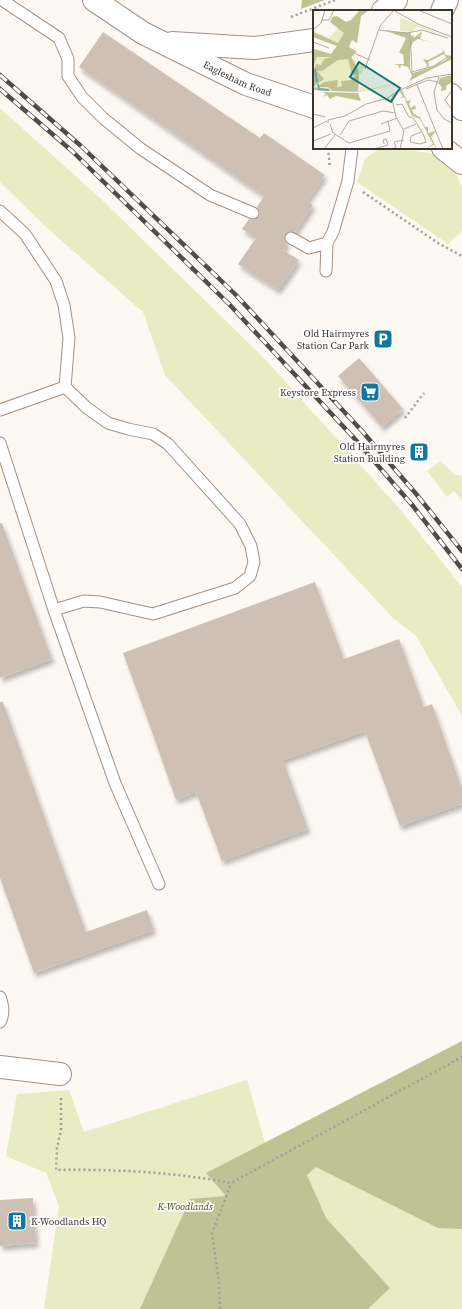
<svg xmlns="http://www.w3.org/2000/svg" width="462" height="1309" font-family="'Source Serif 4',serif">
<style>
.green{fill:#e8ecc3}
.forest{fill:#bfc394}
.building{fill:#cfc0b5;filter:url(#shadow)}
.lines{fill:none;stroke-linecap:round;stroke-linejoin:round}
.lane-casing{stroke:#9f9187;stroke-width:13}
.street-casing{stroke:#9f9187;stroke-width:24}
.secondary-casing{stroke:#9f9187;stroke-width:24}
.path{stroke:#a29c97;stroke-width:2.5;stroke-dasharray:2 3;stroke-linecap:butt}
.lane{stroke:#fff;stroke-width:11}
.street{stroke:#fff;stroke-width:22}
.secondary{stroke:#fff;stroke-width:22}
.rail-casing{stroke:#524c47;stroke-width:4.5}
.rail{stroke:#fff;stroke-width:3;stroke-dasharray:9;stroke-linecap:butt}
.labels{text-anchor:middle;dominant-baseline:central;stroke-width:3.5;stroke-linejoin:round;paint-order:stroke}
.street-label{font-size:10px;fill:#3b3530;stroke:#fff}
.poi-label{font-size:10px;fill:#3b3530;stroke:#fff;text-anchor:end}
.park-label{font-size:10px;font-style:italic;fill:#494b14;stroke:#fff}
.inset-river{fill:none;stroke:#6baaac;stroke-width:2}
.inset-road{fill:none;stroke:#b0aaa5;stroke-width:1}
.view{fill:#0f766e;fill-opacity:0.15;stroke:#0f766e;stroke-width:2}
.inset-edge{fill:none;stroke:#3b3530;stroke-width:2}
</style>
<defs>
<filter id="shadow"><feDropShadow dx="2.5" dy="4.5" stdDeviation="2" flood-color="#0004"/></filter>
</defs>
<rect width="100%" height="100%" fill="#fef8f3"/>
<path class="green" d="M0 108 100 198 265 359 399 508 462 587V716L416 636 393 618 165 375 143 312 47 228 0 182Z
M377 150C413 151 450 145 462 188 462 197 462 221 462 231L448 244 357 182 365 159Z
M440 461 456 475 462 476V501L454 491 447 497 427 471Z
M462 1041V1309H44L59 1206 46 1173 6 1156 17 1094 69 1090 84 1132 247 1080 265 1143Z"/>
<path class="forest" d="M302 0H325L301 9Z
M462 1041V1229L438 1228 316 1167 307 1175 326 1218 390 1288 368 1309H140L190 1199 226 1196 206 1173Z"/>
<path class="building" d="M103 32 260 138 264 133 325 175 307 201 313 205 295 232 290 231 285 235 284 238 287 244 283 250 299 260 278 290 238 264 256 238 242 229 249 219 254 220 259 216 260 212 257 207 264 196 79 67Z
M359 358 403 409 382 427 338 376Z
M0 523H2L52 659 0 678Z
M315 582 344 659 399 639 424 707 432 704 462 788V804L400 826 365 731 283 760 308 829 222 861 196 792 176 800 151 729 123 653Z
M0 702H3L86 932 147 910 154 930 34 973 0 878Z
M33 1198 36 1243 0 1246V1200Z"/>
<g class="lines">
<g class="lane-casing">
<path id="lane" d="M2 0 59 38 68 59V76L82 97 103 118 141 149 210 195 253 213
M0 211 25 234 56 281 64 305 69 338 65 387
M291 238 309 248 327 243
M326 271 327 243 333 232 348 181 352 148
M0 410 65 387
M0 443 54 610 115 783 159 884
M54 610 84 601 100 602 153 614 235 588 250 576 254 562 251 546 240 524 168 444 153 434 128 429 108 423 87 408 65 387
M0 997C3 1005 4 1015 0 1022"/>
</g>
<g class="street-casing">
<path id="street" d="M0 1067 60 1074"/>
</g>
<g class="secondary-casing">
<g id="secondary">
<path id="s1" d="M94 0 143 33 246 84 314 107"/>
<path d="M383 11 396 0"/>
<path d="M442 11 447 0"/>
<path d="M172 43 254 48 314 40"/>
<path d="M451 95 462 109"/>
<path d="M443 148 462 163"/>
</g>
</g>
<path class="path" d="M291 17 335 0
M328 148 330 168
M363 192 438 243 462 256
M405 418 424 393
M61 1098V1130L57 1148 56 1170C114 1169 174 1172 231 1183L462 1057
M220 1309 219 1282 212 1234 231 1183"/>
<use href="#lane" class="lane"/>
<use href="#street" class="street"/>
<use href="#secondary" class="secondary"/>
<g class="rail-casing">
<path id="rail" d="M0 75 81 146 235 294 362 431 417 495 462 551
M0 89 72 151 229 304 354 438 413 506 462 569"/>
</g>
<use href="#rail" class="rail"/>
</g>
<defs>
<g id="parking-square" transform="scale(1)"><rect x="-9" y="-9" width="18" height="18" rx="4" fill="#1376a2" stroke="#fff"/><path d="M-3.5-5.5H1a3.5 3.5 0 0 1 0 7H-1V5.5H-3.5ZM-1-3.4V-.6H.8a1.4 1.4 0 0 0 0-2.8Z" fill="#fff"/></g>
<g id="supermarket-square" transform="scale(1)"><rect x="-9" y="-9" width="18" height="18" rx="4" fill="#1376a2" stroke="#fff"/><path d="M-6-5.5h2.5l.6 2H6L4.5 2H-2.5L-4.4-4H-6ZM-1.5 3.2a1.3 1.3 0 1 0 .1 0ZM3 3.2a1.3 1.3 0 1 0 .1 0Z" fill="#fff"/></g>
<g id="building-square" transform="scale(1)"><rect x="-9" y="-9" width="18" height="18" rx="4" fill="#1376a2" stroke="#fff"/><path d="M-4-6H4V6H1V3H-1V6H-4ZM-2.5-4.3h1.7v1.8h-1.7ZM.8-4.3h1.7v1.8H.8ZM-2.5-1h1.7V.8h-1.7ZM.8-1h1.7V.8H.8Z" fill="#fff"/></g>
</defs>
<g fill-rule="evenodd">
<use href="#parking-square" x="383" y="339"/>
<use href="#supermarket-square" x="370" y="392"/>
<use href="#building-square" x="419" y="452"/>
<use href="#building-square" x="17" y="1221"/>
</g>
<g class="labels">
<g class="street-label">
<text stroke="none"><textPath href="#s1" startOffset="164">Eaglesham Road</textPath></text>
</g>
<g class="poi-label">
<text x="369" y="333">Old Hairmyres<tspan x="369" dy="12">Station Car Park</tspan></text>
<text x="356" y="392">Keystore Express</text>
<text x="405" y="446">Old Hairmyres<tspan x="405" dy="12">Station Building</tspan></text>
<text x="31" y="1221" text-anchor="start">K-Woodlands HQ</text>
</g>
<g class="park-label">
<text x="185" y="1206">K-Woodlands</text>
</g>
</g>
<g transform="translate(313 10)">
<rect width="139" height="139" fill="#fef8f3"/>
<path d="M47 0H56L48 6 44 33 39 30 36 37 44 42 39 47 41 50 52 57 48 64H46L45 77 59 78 96 71 55 81 46 82 45 79V82H36L0 80 1 39 18 44 24 36 0 27V21L16 28 25 18 17 11 20 5 33 12 38 10ZM87 7 96 11 133 27 105 17 98 22 87 21Z" fill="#e8ecc3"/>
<path d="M47 0H56L48 6 44 33 39 30 36 37 44 42 38 47 46 61 45 82 0 80V77L20 81 15 77H4L11 72 25 70 24 77 29 76 28 71 38 70 44 65H39L35 49 25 50 9 61H4L11 69 1 76 0 64 3 54 8 55 11 49 19 47H4L0 56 1 39 18 44 24 36 0 27V22L25 33 31 23 17 12 20 7 24 6 33 12 38 10ZM73 21 97 23V27L100 25 101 28 109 21 107 29 124 34 105 29 100 32 97 39V60L100 63 119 57 134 49 131 44 115 52 116 56 113 58 114 55 110 49 115 50 130 42 129 38 133 45 139 46V49L96 71 99 66 95 57 88 55 87 59 85 55 80 54H91L90 44 86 43 93 28ZM139 65V72L133 76V80L128 81 129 77 125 73 127 68ZM89 80 94 91 98 90 96 94 98 98 102 95 103 99 99 100 101 104 107 107 112 117H115V123L123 121 118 127 124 139 121 135 111 139 120 134 107 109 99 106 91 87 87 89 90 86 86 81ZM10 82 45 83 48 91 23 86 17 89 14 85 9 87 13 84Z" fill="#bfc394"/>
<path class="inset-river" d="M2 59 4 73M5 74 6 79 16 80"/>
<path class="inset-road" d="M80 0 105 14 139 27M105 0 139 14M9 10H16L21 0M0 20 8 13 12 0M66 20 94 23 109 20 135 28M97 23 99 62 121 56 133 48M0 32 16 38M43 44 57 50M52 59 67 16 80 1M126 67 121 82 124 100 131 109 139 113M104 75 130 139M93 79 115 70 125 72M139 80 132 90 139 100M75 88 83 82 114 68 139 64M79 89 83 107 91 121 87 139M72 90H78L81 84M83 95 89 94 96 107 100 108 105 115 111 126 113 132 107 134 97 132 98 126 108 122M0 104 12 107M15 113V110L32 106 53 94 75 88M17 114 20 123 36 133 77 121 75 111M68 114 84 108M0 118 14 111M91 119 103 114M27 125 36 111 70 101 82 103M0 131 18 124M11 139 22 125M61 139 75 135 73 129 70 130 71 134M79 139 83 137 81 132 91 130"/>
<path class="view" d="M46 52 87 78 78 92 37 67Z"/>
<rect width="139" height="139" class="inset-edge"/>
</g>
</svg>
